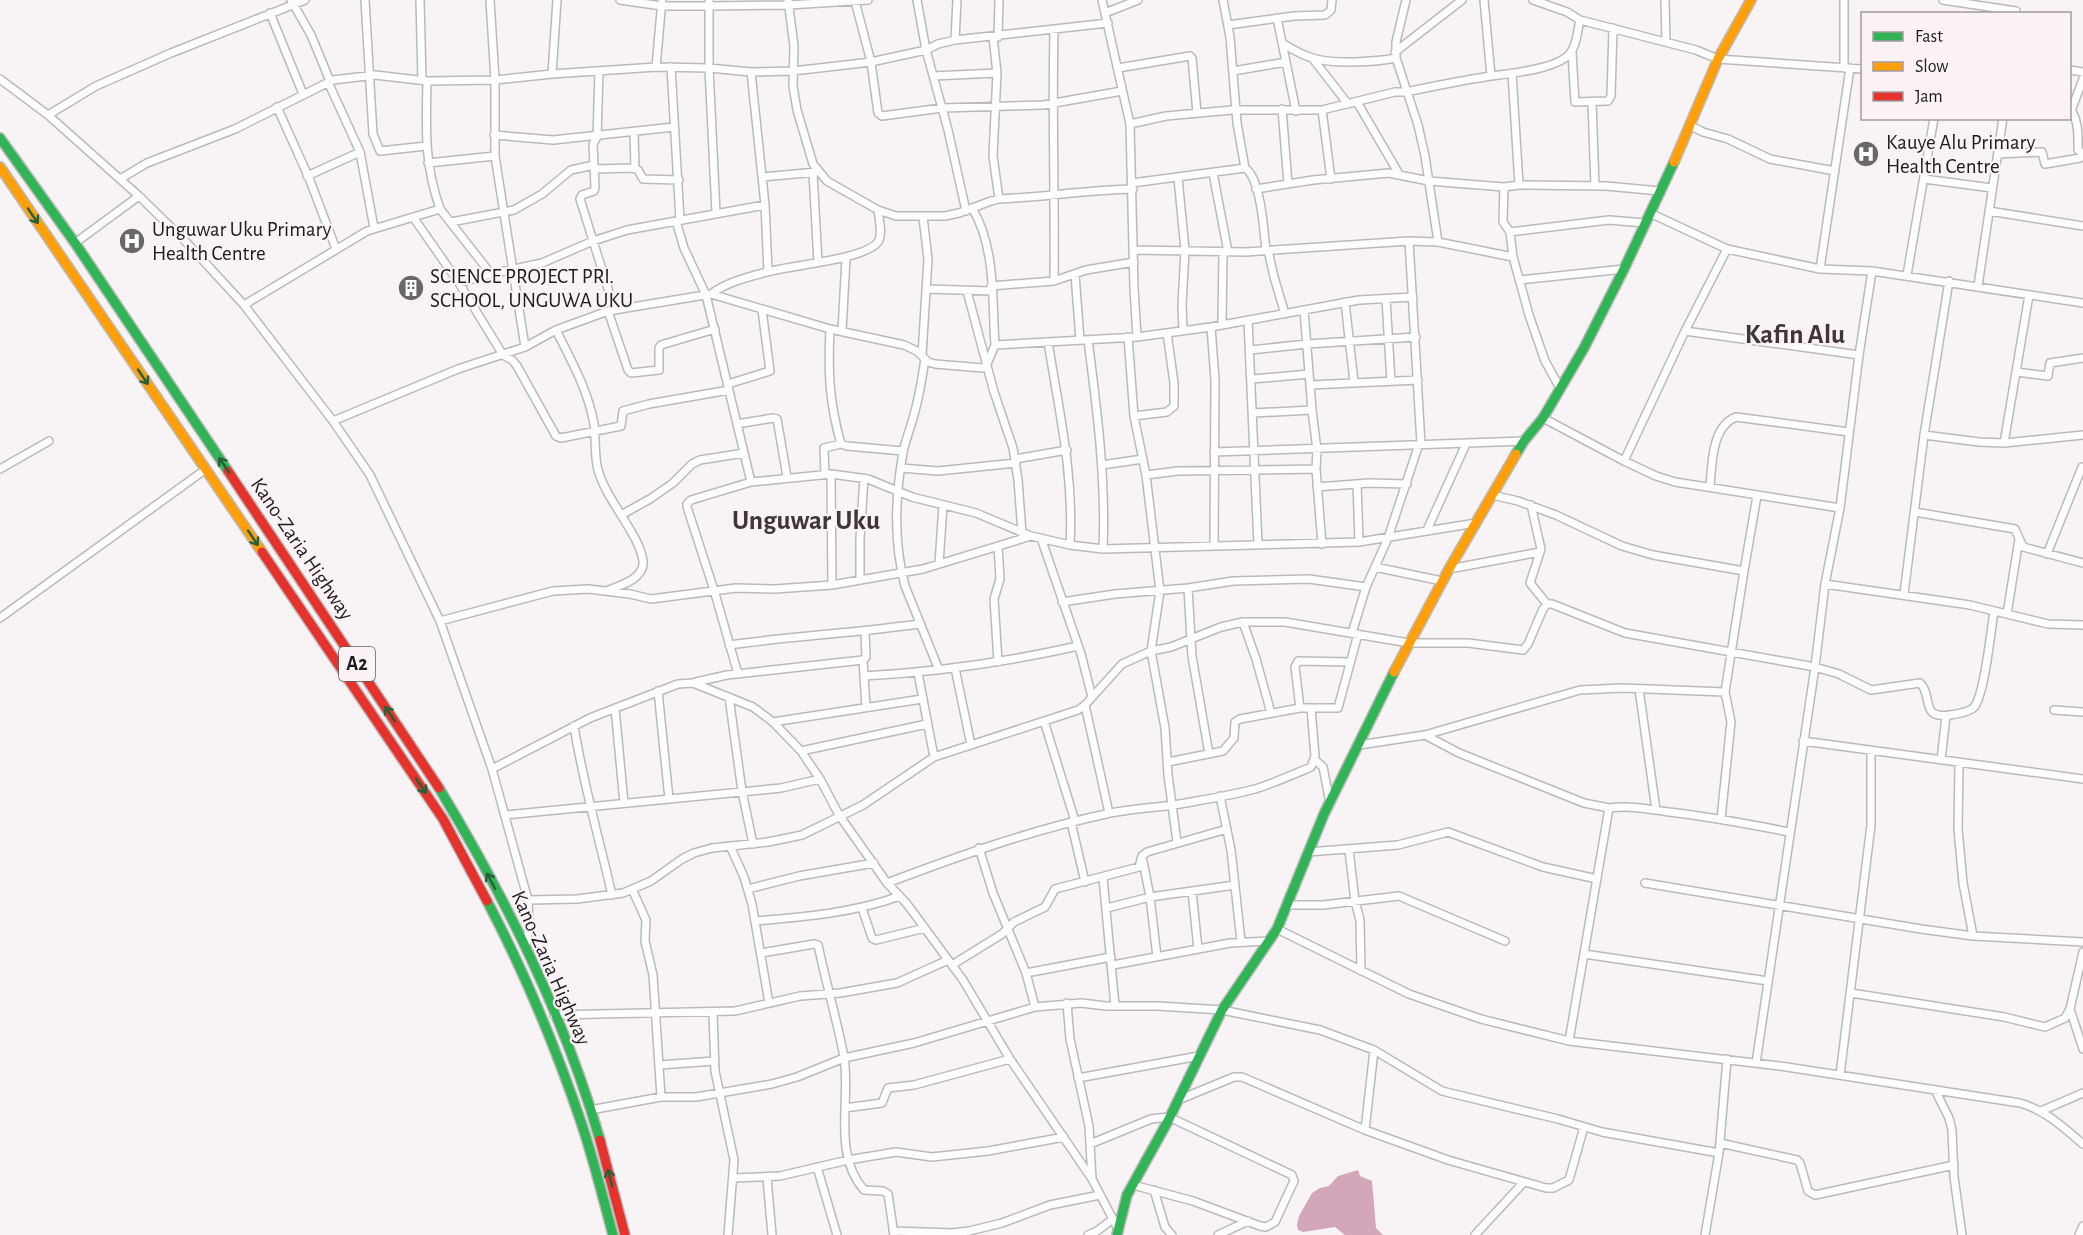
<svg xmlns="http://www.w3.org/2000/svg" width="2083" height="1235" font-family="'Alegreya Sans',sans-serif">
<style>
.water{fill:#d4a6ba}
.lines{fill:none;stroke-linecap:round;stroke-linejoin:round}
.street-casing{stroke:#bcb9ba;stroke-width:10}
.fast-casing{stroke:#bcb9ba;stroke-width:12}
.slow-casing{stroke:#bcb9ba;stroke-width:12}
.jam-casing{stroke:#bcb9ba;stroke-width:12}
.street{stroke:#fefdfe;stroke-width:7}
.fast{stroke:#30b455;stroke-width:9}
.slow{stroke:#ff9f0a;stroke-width:9}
.jam{stroke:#e5322d;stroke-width:9}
.oneway{stroke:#266036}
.labels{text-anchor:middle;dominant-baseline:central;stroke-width:4.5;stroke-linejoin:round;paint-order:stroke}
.shield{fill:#faf2f5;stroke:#5f5c5d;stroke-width:1.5}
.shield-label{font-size:20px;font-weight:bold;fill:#1d1b1c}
.poi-label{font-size:21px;fill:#1d1b1c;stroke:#faf2f5;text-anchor:start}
.street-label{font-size:21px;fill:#1d1b1c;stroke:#faf2f5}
.district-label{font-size:27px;font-weight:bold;fill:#3d3739;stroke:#faf2f5}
</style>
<rect width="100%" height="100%" fill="#f8f4f6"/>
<path class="water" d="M1358 1170 1360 1176 1372 1181 1376 1228 1383 1235H1345L1335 1227 1303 1232 1298 1230 1297 1225 1299 1216 1312 1193 1320 1188 1329 1186 1338 1176Z"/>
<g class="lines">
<g class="street-casing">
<path id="street" d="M291 0 311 35 330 81
M365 0 373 134 380 151 426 146
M420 0 422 80
M490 0 495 80V156L525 347
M620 0 662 6H708L789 5 868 0
M709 0V68L716 213
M788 0 794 46 793 86 797 110 813 164 827 181 878 210 896 216H945L959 213 991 201 999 199C1044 197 1088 190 1133 189
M917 0 926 50 948 130 966 211
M1102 0 1130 124 1134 288 1137 337
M1223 0 1230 37 1237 123 1245 168
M1406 0 1396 42V58L1418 125 1425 156 1438 242
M1484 0 1491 76
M1533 0 1567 12 1580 20 1696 50 1718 59 1862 69
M1665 0 1666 42
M1943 0 2016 11
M855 1 871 62 878 113 882 116 942 108 1043 105 1122 91
M270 13 303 94
M1105 13 1138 0
M1277 18 1296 111
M1228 25 1294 16 1325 15 1331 10 1332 0
M993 37 997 73 993 156 999 199
M998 37 999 0
M955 40 957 0
M1282 43C1293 50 1303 56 1316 59 1336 64 1375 62 1396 58
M1395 52 1462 0
M1572 52 1575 102 1608 101 1611 96 1613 28
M1313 59 1348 104
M656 67 662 0
M671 67 680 220
M1118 68 1190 56 1192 58 1197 113
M1844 68V0
M2070 70 2083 72
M599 71 597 137 593 144 595 188 594 191 582 195 580 199 614 308
M1233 71 1286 62
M751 72 765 205 768 271
M1512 73 1519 185
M552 74 557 0
M933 76 997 73
M0 79 48 115 139 196 187 243 244 305 333 421 370 475 440 621 492 769 528 900 529 927 526 944
M427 81C426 129 424 163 440 209L491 274
M328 82 360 152 374 228
M1357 102 1399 174
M1592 102 1595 186
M277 107 309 178 336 249
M1282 109 1288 184
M2070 109C2079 120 2078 136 2078 150L2082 153
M1322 110 1331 179
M2071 111 2083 79
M48 115 96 86 171 53 305 0
M1130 124 1166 116 1232 110H1322L1395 92H1406C1430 87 1454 82 1479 78 1502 74 1547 71 1565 58 1577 50 1577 32 1580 20
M1691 126 1703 132 1728 139 1770 159 1835 171
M634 133 635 169
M494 135 553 140 674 127
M1998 154 2042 152 2045 164 2080 158 2083 154
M428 163 495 156
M594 169 632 168 638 170 643 179 679 180
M813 173 818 262
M1213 173 1228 252
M307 176 360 152
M762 177 817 172
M1178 178 1185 250 1182 305 1183 330
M120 179 147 163 235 129 333 80 375 75 427 81 495 80 552 74 656 67 709 68 751 72 793 71 871 62 926 50 938 44 955 40 1108 23
M1924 179 1992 188
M1132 183 1245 168C1261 178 1264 232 1266 251
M1504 187 1503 222 1510 232 1513 257 1529 315 1545 361 1560 388
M1256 189 1313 180 1389 173 1429 181 1504 187 1519 185 1606 186 1660 191
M972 208C996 247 992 301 995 345
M1989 211 2083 226
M1650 213 1727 249 1820 269 1872 271 2083 303
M413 217 459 283 503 355 512 360 517 366 556 436 561 438 621 426 623 411 649 404 729 390
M676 221 684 248 706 295 751 482
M451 222 514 210 542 194 571 170 594 165
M1510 232 1609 220 1645 223
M1409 241 1421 444
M75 243 139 196
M1727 249 1685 331 1624 461 1656 476 1675 482 1840 508
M1134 250 1245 252 1409 241 1438 242 1513 257
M1268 250 1274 277 1285 314
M1820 269 1850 68
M1075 274 1080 340
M1907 275 1934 118
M1520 280 1624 269
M1054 281C1055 197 1052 114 1054 30
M459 283 491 274 542 263 593 241 627 230 765 205
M991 286 1054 281 1086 270 1134 262
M1978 286 2003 118
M927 289 991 291
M967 291 994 392 1013 448 1018 480 1022 533
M711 294C727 282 748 277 767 272 791 265 864 260 878 242 883 235 879 219 878 210
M1386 299 1391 381
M1345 302 1354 382
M244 305 367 231 440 209
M1304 310 1312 410 1317 450 1316 469 1322 544
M608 311 628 370 631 373 659 370V348L661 345 715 329
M1248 320 1258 544
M1222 324 1223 252
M1211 327 1215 380 1214 545
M830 329C828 371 829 402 841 444L847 446 903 451
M556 330C571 360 588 390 594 424 596 439 594 455 598 470 606 500 640 535 643 561 645 579 619 586 606 591
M842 331 846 258
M1685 331 1859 355
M1128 337 1134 416 1146 475 1160 591 1151 651 1165 728 1168 775 1177 842
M1088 340C1097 409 1106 479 1103 549L1359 542 1476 523
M1048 342C1059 411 1074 474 1070 545
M1250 350 1307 344 1416 337
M922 355 928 259 923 217
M925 359C922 379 919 399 913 418 910 430 905 441 903 453 895 496 894 544 905 586L939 670
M2016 372 2048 376 2050 363 2083 358
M1252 379 1309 374
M728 384 770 371 762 310
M1310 385 1418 380
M1253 413 1312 410
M1134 416 1167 412 1174 406V383L1167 333
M1543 418 1624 461
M333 421 458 369 525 347 556 330 608 311 711 294 830 329 904 345 917 351 928 362 935 364 983 368 987 364 995 345 1137 337 1211 327 1359 300 1413 297
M737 424 773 418 777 419 787 477
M1924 435 1979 442 2004 443 2083 435
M2004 443 2029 295
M1214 452 1524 441
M1015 459 1067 450
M1102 465 1143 459
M901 468 938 471 1016 463
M0 469 49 441
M825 474 824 448 841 444
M831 474 832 585
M1146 475 1178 471 1316 469
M1357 484 1359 542
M1317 487 1369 483 1407 484
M1710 487C1712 465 1711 427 1736 417L1849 432
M1531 505 1541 549 1530 583 1547 604H1552L1625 633 1815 667 1839 674 1871 690 1920 683C1929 691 1925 704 1932 712 1936 716 1945 716 1950 715 1957 714 1971 712 1975 706 1985 691 1991 630 1994 611
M1915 512 2015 529 2023 547 2083 563
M621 515 650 499 673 483 692 464 700 460 744 453
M1427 530 1466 444
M1041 538 1081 654 1092 697
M998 546 1000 579 994 599 998 662
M2047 554 2082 467
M939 564 943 505
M1375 567 1442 581
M1449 569 1540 552
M1744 571 1757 496
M860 580V539L864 478
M1825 584 1970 605 2048 624 2083 625
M1188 588 1192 656 1209 754
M1904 594 1924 435 1949 281
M1062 602 1115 594 1188 588 1233 581 1309 579 1366 587
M2007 614 2019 539
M0 618 206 469
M440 621 553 591 588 589 630 594 651 599 736 588 775 589 832 585 923 569 1031 536
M1243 622 1256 659 1271 713
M1352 633 1366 587 1388 538 1419 444
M729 645C793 636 856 633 919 624
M863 660 866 707
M955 668 971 745
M918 673 934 757
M738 674 714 590 687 507V504L691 500 751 482 831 474 868 479 912 497 976 513 1031 536 1070 545 1103 549
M864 676C937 672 1007 662 1078 646
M696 682 727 675 863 660 866 657 865 632
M1639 689 1656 810
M658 691 669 799
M729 697 742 791 753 844
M1085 705 1109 813
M615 708 624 803
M1300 708 1295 667 1298 661 1350 662
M2054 710 2083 712
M1044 721 1075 821
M773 722 922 699
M574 726C583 783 599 838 612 895
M1425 735 1580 690 1622 688 1725 692 1744 571 1653 555 1622 546 1556 515 1518 501 1492 495
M1803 741 2083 779
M1359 745 1425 735 1459 753 1584 803 1609 808 1569 1041
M801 751 927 724
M1315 760 1323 767 1330 803
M1941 760 1946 716
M1168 762 1223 751 1234 738 1235 722 1240 719 1300 708H1338L1358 634
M1959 763 1958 829 1963 883 1973 936
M492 769 590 718 678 684 693 683 753 707 773 722 801 751 820 779 839 815 887 883 907 904 963 980 1010 1059 1092 1179 1118 1229
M1220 796 1231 850 1241 941
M1609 808C1629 805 1649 809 1669 812 1710 817 1749 824 1789 832
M506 815 781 788 820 779
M1721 819 1731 722 1725 692
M1071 822 1085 882
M730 846 744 877 752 904 769 1003
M979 848 993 893 1026 973 1035 1007
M1349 850 1355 901 1360 920 1361 971
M1308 852 1398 845 1448 832 1543 867 1597 879
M1143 861 1150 897 1157 957
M1103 878 1115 1006
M887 883C959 856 1031 830 1106 814 1128 809 1151 808 1174 805 1201 800 1229 796 1255 789 1274 783 1292 775 1311 767L1315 756 1311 708
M1645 883 1921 929 1973 936 2083 942
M632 889 646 920 645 941 653 975 661 1097
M748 889 799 876 874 863
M1192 891 1198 949
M528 900 577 899 623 893 651 881 682 859 694 853 712 848 768 842 802 835 863 805 934 757 1078 710 1085 705 1122 664 1151 651 1171 647 1221 627 1243 622H1285L1409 643H1468L1523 650 1528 644 1543 609 1547 604
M1286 905H1323L1399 896 1505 941
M862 908 872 938 876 940 925 928
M1107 908 1150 897 1235 885
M755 921C804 917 853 913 900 896
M1277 929 1409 994 1481 1019 1569 1041 1780 1066 2020 1103C2045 1110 2063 1127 2083 1144
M761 953 814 944 818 945C826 983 837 1020 844 1057 851 1099 832 1154 864 1190L883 1191 888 1194 894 1235
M1584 954 1768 981
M952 965 1002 934 1014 922 1045 907 1055 889 1139 867 1142 856 1147 852 1227 829
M1113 965 1230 943 1269 941
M1026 973 1111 957
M1851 993 2004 1017 2045 1027 2065 1018 2070 1009 2083 952
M1067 1003 1070 1039 1089 1126 1092 1179
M2070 1009 2083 1049
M713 1013 715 1071 734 1160 728 1235
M554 1015 735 1011 800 996 840 993 897 983 948 960
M1756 1063 1815 667 1825 584 1840 508 1859 355 1872 271
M660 1065 714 1061
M1840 1075 1871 825V750
M1078 1078 1199 1056
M1935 1090 1949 1118 1952 1130 1954 1177 1962 1235
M1178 1100 1234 1077H1242L1365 1130 1448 1160 1546 1188H1553L1569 1180 1584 1127
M845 1108 882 1103 888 1088 914 1085 1010 1059
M590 1110 661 1097H696L772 1084 797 1077 844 1058 914 1043 1035 1007 1081 1003 1106 1006H1158L1222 1010 1320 1030 1374 1050 1442 1091 1558 1119 1602 1132 1719 1153
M2041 1111 2083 1093
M1365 1130 1374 1050
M1720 1143 1797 1160 1800 1163 1808 1191 1815 1195 1954 1165
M1090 1144 1151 1119 1169 1117 1292 1175 1294 1181 1275 1222 1266 1227 1260 1226 1193 1201 1133 1185
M817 1167 837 1235
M734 1178 780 1176 848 1160 896 1152 932 1157 988 1151 1064 1137
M767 1178 772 1235
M1154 1190 1165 1227 1172 1235
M893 1231 952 1233 969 1231 1002 1223 1050 1205 1100 1195
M1088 1235 1097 1231 1113 1219
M1218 1235 1248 1221
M1475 1235 1524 1182
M1705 1235 1719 1153 1727 1059
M2079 1235 2083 1226"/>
</g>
<g class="fast-casing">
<path id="fast" d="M0 138 75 243 228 471
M1516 454 1524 441 1543 418 1584 348 1624 269 1674 162
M439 788C506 899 564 1015 600 1140
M487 901C525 973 556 1048 582 1125 594 1161 603 1198 613 1235
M1117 1235 1127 1195 1168 1121 1222 1010 1277 929 1324 814 1394 672"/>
</g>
<g class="slow-casing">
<path id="slow" d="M1674 162 1718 59 1751 0
M0 167 262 552
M1394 672 1449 569 1516 454"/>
</g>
<g class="jam-casing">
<path id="jam" d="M228 471 439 788
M262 552 443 819 487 901
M600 1140 625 1235"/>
</g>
<use href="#street" class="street"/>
<use href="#fast" class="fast"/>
<use href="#slow" class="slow"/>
<use href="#jam" class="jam"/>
</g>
<defs><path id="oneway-shaft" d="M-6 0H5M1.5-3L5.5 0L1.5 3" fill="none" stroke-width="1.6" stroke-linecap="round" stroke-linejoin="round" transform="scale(1.5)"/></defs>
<g class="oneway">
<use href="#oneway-shaft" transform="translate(33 216) rotate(56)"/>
<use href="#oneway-shaft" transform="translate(143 377) rotate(56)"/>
<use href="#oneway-shaft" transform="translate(224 465) rotate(-124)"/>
<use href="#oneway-shaft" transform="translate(253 538) rotate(56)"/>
<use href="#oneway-shaft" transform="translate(390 714) rotate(-124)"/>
<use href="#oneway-shaft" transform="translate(421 786) rotate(56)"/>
<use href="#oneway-shaft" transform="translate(491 881) rotate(-118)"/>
<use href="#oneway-shaft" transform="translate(610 1178) rotate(-105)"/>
</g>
<defs>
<g id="hospital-disc" transform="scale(1.35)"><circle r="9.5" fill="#6a6768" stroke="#faf2f5"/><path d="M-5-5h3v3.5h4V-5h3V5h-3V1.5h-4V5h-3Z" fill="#fff"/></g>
<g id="building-disc" transform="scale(1.35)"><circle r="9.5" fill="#6a6768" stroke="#faf2f5"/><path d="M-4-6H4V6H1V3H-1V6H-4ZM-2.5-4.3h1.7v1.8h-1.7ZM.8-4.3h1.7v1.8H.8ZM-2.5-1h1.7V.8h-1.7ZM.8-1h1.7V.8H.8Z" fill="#fff"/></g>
</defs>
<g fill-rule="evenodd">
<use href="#hospital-disc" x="1866" y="154"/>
<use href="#hospital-disc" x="132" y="241"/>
<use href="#building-disc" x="411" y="288"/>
</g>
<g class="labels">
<rect class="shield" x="339" y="647" width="36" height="34" rx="4.5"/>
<g class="shield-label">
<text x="357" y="664">A2</text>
</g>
<g class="poi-label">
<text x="1886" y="142">Kauye Alu Primary<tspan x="1886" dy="24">Health Centre</tspan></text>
<text x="152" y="229">Unguwar Uku Primary<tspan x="152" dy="24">Health Centre</tspan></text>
<text x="430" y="276">SCIENCE PROJECT PRI.<tspan x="430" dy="24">SCHOOL, UNGUWA UKU</tspan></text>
</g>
<g class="street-label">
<text transform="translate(302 549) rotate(56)">Kano-Zaria Highway</text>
<text transform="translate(551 968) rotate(66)">Kano-Zaria Highway</text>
</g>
<g class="district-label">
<text x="1795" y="334">Kafin Alu</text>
<text x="806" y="520">Unguwar Uku</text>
</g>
</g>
<rect x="1861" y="12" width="210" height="108" fill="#faf2f5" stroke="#a29c9e" stroke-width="1.5"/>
<rect x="1873" y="32" width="30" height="9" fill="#30b455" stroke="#a29c9e" stroke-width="1.5"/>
<text x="1915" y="42" font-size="18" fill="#1d1b1c">Fast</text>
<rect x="1873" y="62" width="30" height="9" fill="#ff9f0a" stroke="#a29c9e" stroke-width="1.5"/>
<text x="1915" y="72" font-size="18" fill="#1d1b1c">Slow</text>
<rect x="1873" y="92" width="30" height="9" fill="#e5322d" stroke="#a29c9e" stroke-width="1.5"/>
<text x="1915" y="102" font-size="18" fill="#1d1b1c">Jam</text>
</svg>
